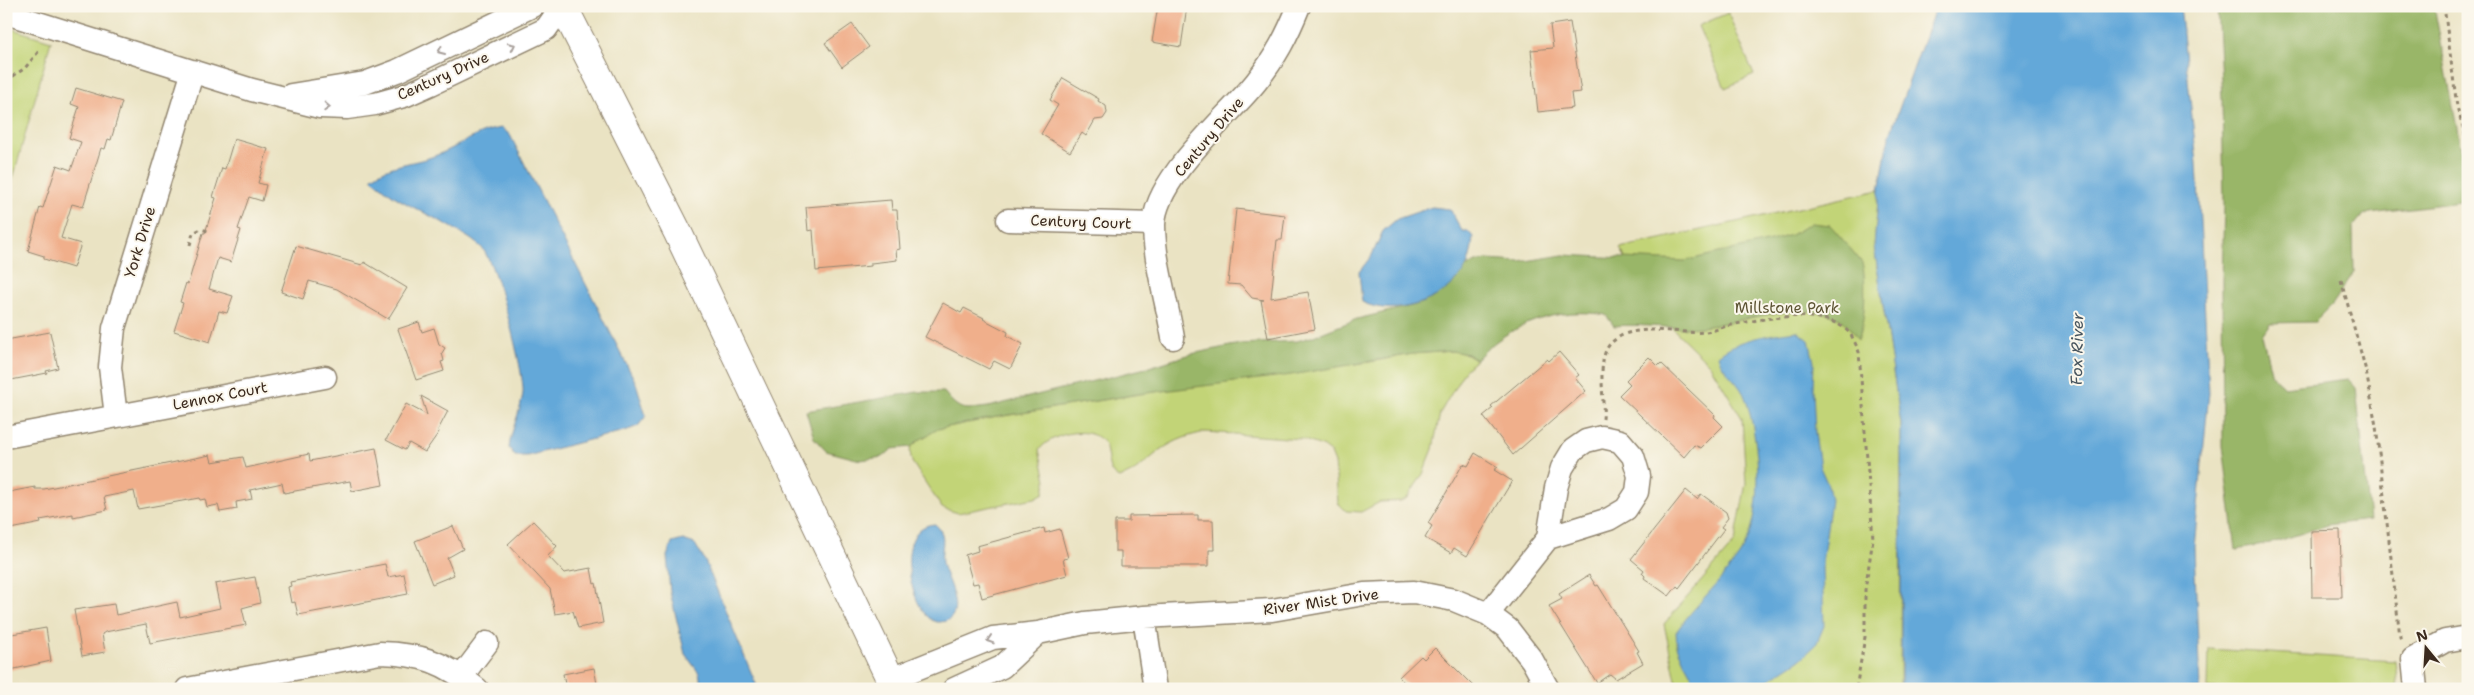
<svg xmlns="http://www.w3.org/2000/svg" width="2474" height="695" font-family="'Shantell Sans',sans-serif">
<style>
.green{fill:#c2d477;stroke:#7e7f4a}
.forest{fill:#99b668;stroke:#6a7043}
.water{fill:#63a8d9;stroke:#4f697c}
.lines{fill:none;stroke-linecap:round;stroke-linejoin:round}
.stream{stroke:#63a8d9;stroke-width:5.5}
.building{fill:#f0af8b}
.minor-casing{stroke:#928670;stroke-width:25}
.secondary-casing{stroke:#928670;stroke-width:30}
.path{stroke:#928670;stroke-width:3;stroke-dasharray:4 4;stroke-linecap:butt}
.minor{stroke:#fff;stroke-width:22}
.secondary{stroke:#fff;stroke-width:28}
.oneway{stroke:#a79f9a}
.labels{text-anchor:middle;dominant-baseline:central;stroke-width:4;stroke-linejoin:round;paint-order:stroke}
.street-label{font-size:15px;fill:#3b2a1e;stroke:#fbf7ec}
.park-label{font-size:15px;fill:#5d5434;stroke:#fbf7ec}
.water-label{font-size:16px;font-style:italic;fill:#49565f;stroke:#fbf7ec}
</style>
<rect width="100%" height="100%" fill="#fbf7ec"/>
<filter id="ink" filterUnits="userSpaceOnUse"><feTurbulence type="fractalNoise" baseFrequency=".02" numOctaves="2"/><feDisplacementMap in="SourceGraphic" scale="10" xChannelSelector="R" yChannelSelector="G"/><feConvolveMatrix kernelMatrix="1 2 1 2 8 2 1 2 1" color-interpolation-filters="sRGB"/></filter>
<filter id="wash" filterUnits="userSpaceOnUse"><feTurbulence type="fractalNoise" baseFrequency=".0096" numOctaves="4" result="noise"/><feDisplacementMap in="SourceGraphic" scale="20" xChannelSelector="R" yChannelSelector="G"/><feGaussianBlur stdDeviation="1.12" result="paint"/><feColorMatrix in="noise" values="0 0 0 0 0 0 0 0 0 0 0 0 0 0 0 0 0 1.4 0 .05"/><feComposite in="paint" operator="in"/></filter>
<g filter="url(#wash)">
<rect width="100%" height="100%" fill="#eae3c3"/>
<path class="green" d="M1728 13 1754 75 1725 88 1698 26Z
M6 27 51 41 6 204Z
M1879 190 1874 246 1901 424 1900 689H1678L1664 624 1735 542 1746 483 1742 418 1710 365 1654 310 1620 248Z
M1452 351 1467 354 1476 360 1465 370 1440 413 1433 449 1423 474 1407 498 1401 501 1380 502 1361 512 1346 511 1338 503 1335 463 1331 453 1322 446 1301 439 1206 432C1189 435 1176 440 1162 449 1148 459 1137 473 1119 478 1102 470 1113 448 1099 438 1083 426 1050 435 1039 450L1046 480 1044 493 1035 498 958 513 942 508 912 462 910 452 911 447 919 440 937 429 997 417 1139 394 1370 362 1412 354Z
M2209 649 2395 661 2398 689H2208Z"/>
<path class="forest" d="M2217 6H2434L2468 187V201L2370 213 2362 216 2353 227 2354 272 2332 305 2315 322 2270 323 2262 335 2272 376 2284 387 2348 379 2356 388 2370 520 2327 525 2269 544 2236 550 2223 446 2222 281 2224 204 2222 99Z
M1811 223 1830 225C1833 228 1861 261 1862 263 1867 278 1865 326 1858 340 1854 334 1849 327 1844 322 1816 297 1736 323 1702 327 1672 330 1643 323 1614 326L1606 315C1559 306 1508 324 1476 360L1467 354 1452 351 1413 354 1291 375 1139 394 997 417 938 429 919 440 911 447 892 449 883 457 860 460 826 451 814 438 806 411 918 392H944C960 412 963 410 988 407L1146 368 1191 354 1240 344 1297 341 1311 337 1357 319 1415 305 1434 297 1444 291 1465 268 1476 262 1487 260 1520 262 1563 255 1684 261 1771 241 1791 235Z"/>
<path class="water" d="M1936 6H2180L2197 163 2209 392 2194 547 2200 689H1901V424L1874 246 1879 190 1889 137Z
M502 128 510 135 636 383 646 416 638 426 628 430 527 456H515L509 448C511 429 521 411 523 393 525 373 495 259 481 247 457 227 428 216 402 201 391 195 381 186 371 178 390 163 415 164 437 155 459 147 478 130 502 128Z
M1432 207 1450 209 1462 231H1468L1473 237C1472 247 1471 257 1466 267 1449 300 1395 319 1362 302L1359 272 1372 255 1383 231 1397 219Z
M1797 331 1809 340 1814 362 1813 389 1815 433 1820 467 1828 485 1831 500 1822 563 1824 626 1816 645 1801 659 1764 683 1749 689H1707L1693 678 1684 662 1677 646 1676 632C1695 605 1720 583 1739 556 1766 517 1760 443 1746 400 1741 382 1722 373 1718 355 1738 339 1771 334 1797 331Z
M935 524C950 537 938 550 943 567 947 580 969 620 940 622 913 625 888 526 935 524Z
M683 540 695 544 705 561 758 689H702L699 673 685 654 670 592 667 556 672 543Z"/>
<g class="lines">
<path class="stream" d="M1691 689 1693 678"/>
</g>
<g id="blocks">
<path class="building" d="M1158 6H1187L1181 47 1152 42Z
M1570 22 1581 92 1571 93 1573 108 1538 112 1531 50 1553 48 1550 25Z
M852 24 869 47 842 67 825 43Z
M1063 78 1099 99 1098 101 1106 106 1107 113 1103 119 1095 120 1086 136 1082 133 1070 152 1041 134 1058 105 1050 100Z
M76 88 122 102 111 140 108 139 105 149 101 148 83 207 72 204 61 238 81 244 73 268 44 259V256L28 251 40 207 43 208 57 165 71 170 81 142 69 138 79 107 71 104Z
M234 139 268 149 258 183 266 185 262 201 249 197 238 229 241 230 231 262 218 258 209 289 233 296 227 313 219 311 210 342 174 331 183 303 180 302 186 283 188 284 203 233H205L216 198 213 197 222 168 225 169Z
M891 200 892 210H897L900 249 896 250 897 260 871 263V266L816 271 813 230 808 231 806 207Z
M1236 209 1285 215 1282 240H1277L1271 298 1308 292 1315 329 1268 338 1261 300H1264L1252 298 1241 285 1228 284Z
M296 246 362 265 364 262 407 288 388 319 337 289 309 281 303 299 281 292Z
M943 303 961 313 964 308 984 318 983 319 1008 332 1007 336 1023 344 1010 369 994 361 989 369 925 337Z
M419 322 422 332 434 328 439 344 445 348 442 353 444 361 441 362 444 371 416 380 398 329Z
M50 332 58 368 46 371 47 373 6 381V340Z
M1559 352 1579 375 1575 378 1586 391 1513 455 1483 416 1493 408 1491 406 1547 359 1549 361Z
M1649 357 1658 366 1661 363 1715 415 1714 417 1723 426 1701 448 1694 445 1684 457 1619 395 1630 384 1626 380Z
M421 396 448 411 438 430 439 432 425 452 409 443 405 450 386 440 406 404 427 415Z
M376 448 383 485 352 491 350 481 284 493 282 483 250 490 252 499 236 502 237 509 220 512 218 505 207 507 205 499 200 500 199 498 138 509 134 491 104 497 107 510 73 517V514L40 520 41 523 6 530V494L14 491 35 487V489H44L210 455 212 462 243 457 246 468 309 454 310 461Z
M1475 453 1498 467 1494 470 1512 481 1467 556 1454 548 1451 553 1425 538 1432 526 1428 523 1439 505 1463 464 1468 466Z
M1686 490 1697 499 1701 494 1726 512 1728 518 1721 527 1724 529 1679 588 1677 586 1669 596 1644 578 1645 576 1642 573 1644 570 1631 559Z
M1198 515V520H1213L1214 550H1209V566H1121V551H1115V521H1129V516Z
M533 521 557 546 548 556 564 573 591 568 594 584 596 583 603 623 578 628 573 611 555 614 550 589 508 544Z
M453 526 463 549 447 558 454 575 432 584 415 541Z
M1044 528 1045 533 1060 529 1068 558 1063 559 1067 575 982 598 978 583 973 584 965 555 978 551 977 546Z
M2340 530 2342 597H2312L2311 531Z
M385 564 388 577 404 574 408 594 298 615 295 602 291 603 288 587 291 586 290 582Z
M1589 575 1596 586 1598 585 1639 651 1637 652 1643 663 1616 679 1610 674 1597 683 1549 606 1562 599 1559 594Z
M255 577 260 603 242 608 246 625 150 643 146 624 105 632 102 634 105 652 82 656 74 610 114 604 116 615 177 602 180 617 220 608 215 584Z
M46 628 51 661 10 670 6 635Z
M1435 648 1476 689H1411L1399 677 1421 656 1424 659Z
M594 668 598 689H566L563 674Z"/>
</g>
</g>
<g filter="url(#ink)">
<use href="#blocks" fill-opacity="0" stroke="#928670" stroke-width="1"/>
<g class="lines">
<g class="minor-casing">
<path id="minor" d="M6 13 252 90 320 107 347 108 375 104 404 96 431 84 546 29 562 6
M291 95 365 83 397 71 532 6
M1008 220 1154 224
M1173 338C1167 302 1154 261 1154 225 1154 179 1228 117 1256 82 1276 57 1287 36 1299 6
M116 416 110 367 114 328 193 71
M6 437 325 377
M1488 614 1548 538 1609 519 1626 509 1637 492 1639 476 1633 456 1620 441 1602 437 1586 441 1573 450 1562 468 1556 488 1548 538
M1144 617 1155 689
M462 676 487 643
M891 679 993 638 1038 633 1085 623 1144 617 1272 610 1364 594 1414 592 1454 600 1488 614 1508 629 1532 660 1548 689
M187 689 380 653C421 654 445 662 477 689
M954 689 1002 667 1038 633
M2416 689 2413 659 2445 641 2468 637"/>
</g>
<g class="secondary-casing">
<path id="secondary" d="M563 6 678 233 895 689"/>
</g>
<path class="path" d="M2444 6 2457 107 2468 144
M6 81 25 68 39 51
M6 89V111
M190 245 193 233 201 229 208 231
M2341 280 2366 371 2376 426 2400 637 2402 642
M1603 419C1605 399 1596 360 1610 344 1633 320 1675 335 1705 332 1714 331 1722 327 1731 325 1761 319 1829 305 1851 335 1854 340 1857 347 1859 352L1873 539 1865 590V637L1856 689"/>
<use href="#minor" class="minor"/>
<use href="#secondary" class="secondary"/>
</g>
<defs><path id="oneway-chevron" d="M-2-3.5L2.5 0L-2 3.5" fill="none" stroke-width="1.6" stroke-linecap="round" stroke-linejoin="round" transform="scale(1.25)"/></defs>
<g class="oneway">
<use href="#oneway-chevron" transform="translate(512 46) rotate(-26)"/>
<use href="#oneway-chevron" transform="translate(441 51) rotate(155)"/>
<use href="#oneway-chevron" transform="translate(327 107) rotate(3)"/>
<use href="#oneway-chevron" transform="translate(990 640) rotate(162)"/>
</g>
</g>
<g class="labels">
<g class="street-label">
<text transform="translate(443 76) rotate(-24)">Century Drive</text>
<text transform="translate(1209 137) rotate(-50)">Century Drive</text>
<text transform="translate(1081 222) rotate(2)">Century Court</text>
<text transform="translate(140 242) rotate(-73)">York Drive</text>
<text transform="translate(220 396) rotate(-11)">Lennox Court</text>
<text transform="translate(1321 602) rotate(-8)">River Mist Drive</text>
</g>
<g class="park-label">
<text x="1787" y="308">Millstone Park</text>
</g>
<g class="water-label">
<text transform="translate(2077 349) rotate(-89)">Fox River</text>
</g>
</g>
<rect width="2474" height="695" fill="none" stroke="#fbf7ec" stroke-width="25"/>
<g transform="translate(2426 648) rotate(342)" stroke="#fbf7ec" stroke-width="4" paint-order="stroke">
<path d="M0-4L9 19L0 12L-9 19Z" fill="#3b2a1e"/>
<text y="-8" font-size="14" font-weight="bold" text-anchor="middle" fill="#3b2a1e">N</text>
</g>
</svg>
